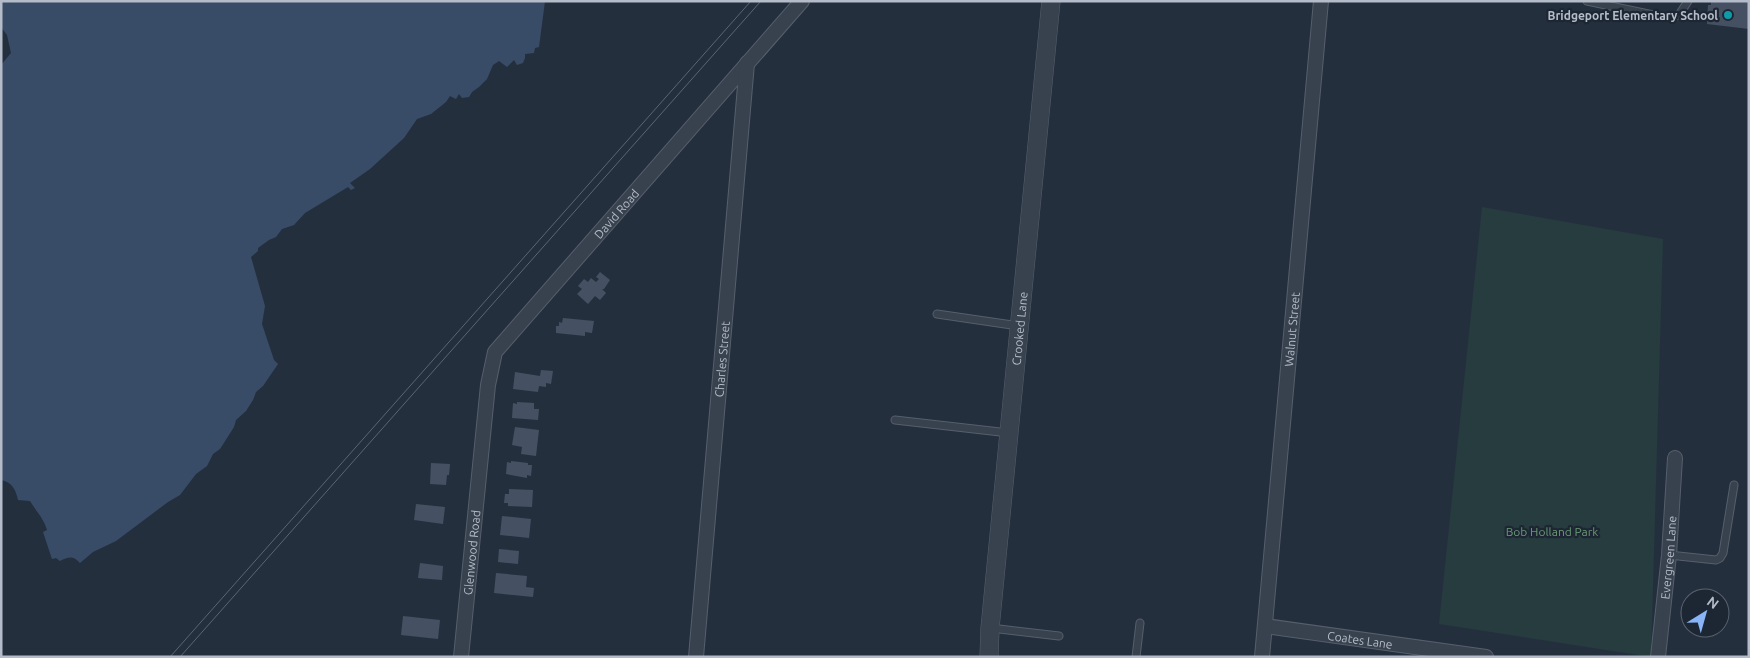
<svg xmlns="http://www.w3.org/2000/svg" width="1750" height="658" font-family="Ubuntu,sans-serif">
<style>
.green{fill:#263c3f}
.water{fill:#394c67}
.building{fill:#455162}
.lines{fill:none;stroke-linecap:round;stroke-linejoin:round}
.service-casing{stroke:#565f6c;stroke-width:9}
.minor-casing{stroke:#565f6c;stroke-width:16}
.tertiary-casing{stroke:#565f6c;stroke-width:19}
.service{stroke:#38414e;stroke-width:7}
.minor{stroke:#38414e;stroke-width:14}
.tertiary{stroke:#38414e;stroke-width:18}
.tram{stroke:#5a6575;stroke-width:1}
.culture-dot{fill:#0f9aa8;stroke:#1d2633;stroke-width:2}
.labels{text-anchor:middle;dominant-baseline:central;stroke-width:4.5;stroke-linejoin:round;paint-order:stroke}
.poi-label{font-size:12px;font-weight:bold;fill:#b4bcc9;stroke:#1d2633;text-anchor:end}
.street-label{font-size:12px;fill:#b4bcc9;stroke:#1d2633}
.park-label{font-size:12px;fill:#6b9a76;stroke:#1d2633}
</style>
<rect width="100%" height="100%" fill="#242f3e"/>
<path class="green" d="M1482 207 1663 239 1651 657 1439 624Z"/>
<path class="water" d="M1 1H545L539 47 535 48 534 53 525 54V58L523 63 517 65 514 60 507 67 499 61 493 65 487 79 479 87 472 92 469 97 462 98 459 94 456 99 450 96 446 102 431 114 417 119 404 138 370 169 350 183 355 188 351 190 348 187 305 213 294 225 282 229 276 237 269 240 258 248V251L251 257 265 306 262 324 274 360 278 364 263 386 256 392 253 400 246 411 236 420 234 427 220 449 213 454 207 466 196 474 180 495 168 502 116 541 93 552 80 563C73 555 68 557 60 561L56 558 52 559 43 532 47 530C44 519 36 511 30 501L18 500C16 490 12 482 1 480V65L11 53 7 35 1 27Z"/>
<path class="building" d="M1711 1H1749V29L1707 24 1708 5H1711Z
M600 272 610 280 604 289H602L606 293 600 300 595 296 588 304 577 294 582 289 578 286 584 279 588 282 591 278 596 282 599 279 596 277Z
M563 318 594 321 592 333 585 332V336L556 333V326H559V322L562 323Z
M541 370 553 371 551 384 546 383V387L539 386 538 392 513 389 515 372 540 376Z
M517 402 534 403V409H539L538 420 512 418 513 403 517 404Z
M515 427 539 430 536 456 521 454 522 447 512 445Z
M511 461 528 463V465H532L531 476 527 475V478L506 474 507 462 511 463Z
M431 463 450 464 449 475H447L446 485 430 484Z
M509 489 533 490 532 507 508 506V503H504L505 494H509Z
M416 504 445 507 443 524 414 520Z
M502 516 531 519 529 538 500 535Z
M499 549 519 551 518 564 498 562Z
M420 563 443 566 442 580 418 578Z
M496 573 527 576 526 587 534 588 533 597 494 593Z
M403 616 440 620 438 639 401 635Z"/>
<g class="lines">
<g class="service-casing">
<path id="service" d="M1587 1 1658 16 1673 17 1679 15 1688 1
M937 314 1019 326
M895 420 1009 433
M1669 555 1716 560 1720 558 1723 553 1734 485
M991 628 1059 636
M1136 657 1140 623"/>
</g>
<g class="minor-casing">
<g id="minor">
<path id="s1" d="M1265 626 1486 657"/>
<path id="s2" d="M461 657 488 385 495 352 802 1"/>
<path id="s3" d="M696 657 747 63"/>
<path id="s4" d="M1262 657 1321 1"/>
<path id="s5" d="M1658 657 1669 555 1675 458"/>
</g>
</g>
<g class="tertiary-casing">
<g id="tertiary">
<path id="s6" d="M989 657 990 628 1051 1"/>
</g>
</g>
<use href="#service" class="service"/>
<use href="#minor" class="minor"/>
<use href="#tertiary" class="tertiary"/>
<path class="tram" d="M170 657 751 1
M180 657 761 1"/>
</g>
<circle class="culture-dot" cx="1728" cy="15" r="5"/>
<g class="labels">
<g class="poi-label">
<text x="1718" y="15">Bridgeport Elementary School</text>
</g>
<g class="street-label">
<text stroke="none"><textPath href="#s2" startOffset="491">David Road</textPath></text>
<text stroke="none"><textPath href="#s6" startOffset="330">Crooked Lane</textPath></text>
<text stroke="none"><textPath href="#s4" startOffset="329">Walnut Street</textPath></text>
<text stroke="none"><textPath href="#s3" startOffset="299">Charles Street</textPath></text>
<text stroke="none"><textPath href="#s2" startOffset="105">Glenwood Road</textPath></text>
<text stroke="none"><textPath href="#s5" startOffset="100">Evergreen Lane</textPath></text>
<text stroke="none"><textPath href="#s1" startOffset="96">Coates Lane</textPath></text>
</g>
<g class="park-label">
<text x="1552" y="531">Bob Holland Park</text>
</g>
</g>
<rect width="1750" height="658" fill="none" stroke="#b4bcc9" stroke-width="5"/>
<g transform="translate(1705 613) rotate(37)"><circle r="24" fill="#1d2633" stroke="#59626f"/>
<path d="M0-4L9 19L0 12L-9 19Z" fill="#8ab4f8"/>
<text y="-8" font-size="14" font-weight="bold" text-anchor="middle" fill="#b4bcc9">N</text>
</g>
</svg>
